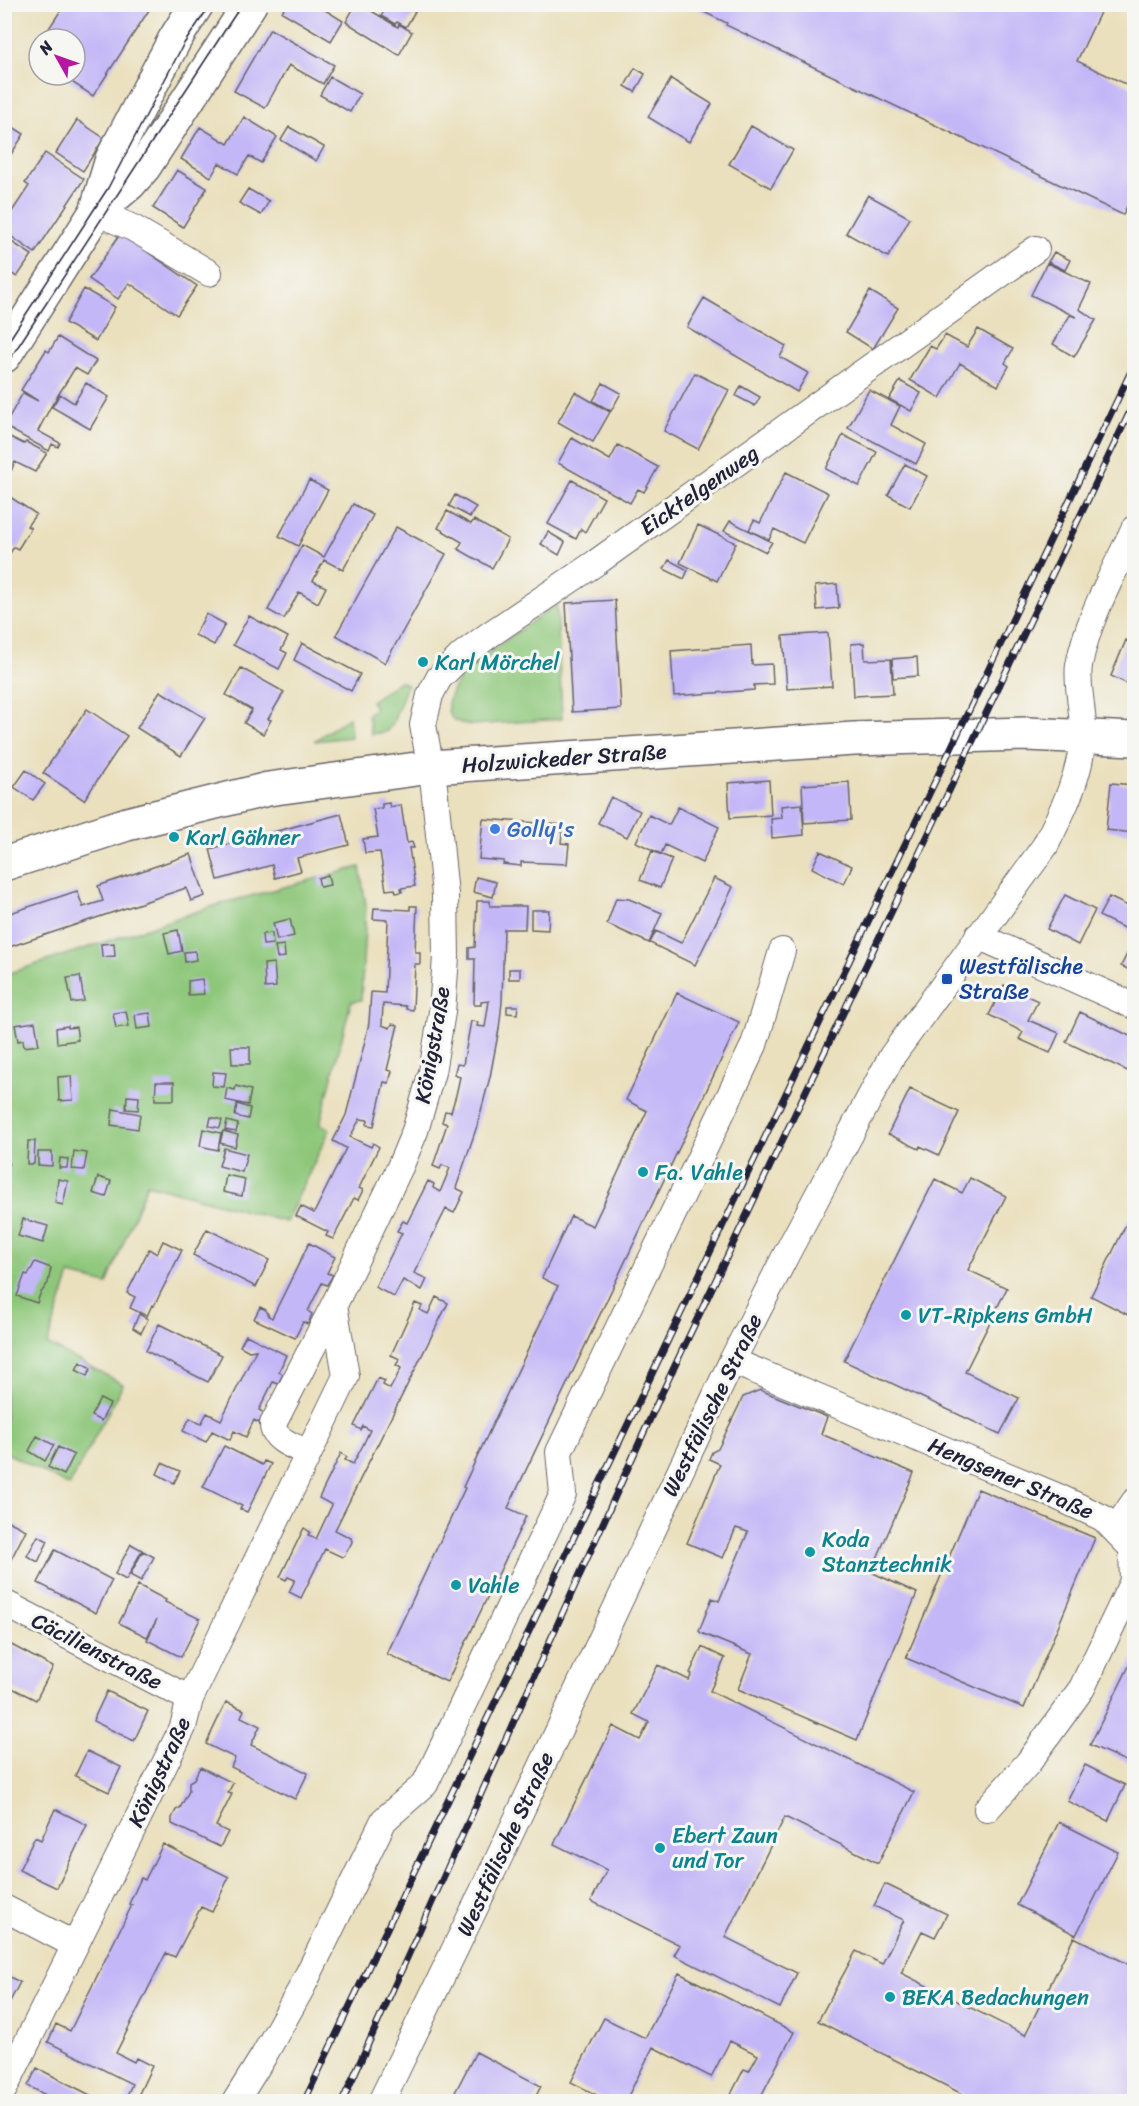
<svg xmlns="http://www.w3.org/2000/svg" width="1139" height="2106" font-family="Sriracha,sans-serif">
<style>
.green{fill:#8ec77a;stroke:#58745a;stroke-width:1.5}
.building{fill:#c4b7f7}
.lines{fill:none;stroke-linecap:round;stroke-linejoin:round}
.minor-casing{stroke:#686468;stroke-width:28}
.major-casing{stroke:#686468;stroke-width:36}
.minor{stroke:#fff;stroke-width:26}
.major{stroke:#fff;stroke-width:33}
.tram{stroke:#22223b;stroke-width:1.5}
.rail-casing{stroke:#22223b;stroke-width:7}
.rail{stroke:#f6f6f2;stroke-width:4.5;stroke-dasharray:14;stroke-linecap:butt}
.culture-dot{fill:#0f9aa8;stroke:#f6f6f2;stroke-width:2}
.shop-dot{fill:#3f7fe0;stroke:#f6f6f2;stroke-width:2}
.transit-dot{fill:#1a4fb4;stroke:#f6f6f2;stroke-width:2}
.labels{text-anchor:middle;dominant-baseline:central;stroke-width:6;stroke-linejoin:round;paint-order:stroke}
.street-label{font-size:22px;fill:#22223b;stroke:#f6f6f2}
.culture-label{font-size:22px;fill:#0d838f;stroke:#f6f6f2;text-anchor:start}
.shop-label{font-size:22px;fill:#366cbe;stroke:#f6f6f2;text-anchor:start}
.transit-label{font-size:22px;fill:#164399;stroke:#f6f6f2;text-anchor:start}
</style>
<rect width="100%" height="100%" fill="#f6f6f2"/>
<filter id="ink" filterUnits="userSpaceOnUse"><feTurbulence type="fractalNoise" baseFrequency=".0167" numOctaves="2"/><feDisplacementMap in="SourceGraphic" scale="12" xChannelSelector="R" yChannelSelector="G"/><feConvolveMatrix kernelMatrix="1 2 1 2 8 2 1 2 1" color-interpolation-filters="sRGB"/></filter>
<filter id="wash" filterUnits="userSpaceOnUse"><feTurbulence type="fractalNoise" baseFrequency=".008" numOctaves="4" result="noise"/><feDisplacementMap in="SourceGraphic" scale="24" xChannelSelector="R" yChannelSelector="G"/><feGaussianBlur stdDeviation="1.35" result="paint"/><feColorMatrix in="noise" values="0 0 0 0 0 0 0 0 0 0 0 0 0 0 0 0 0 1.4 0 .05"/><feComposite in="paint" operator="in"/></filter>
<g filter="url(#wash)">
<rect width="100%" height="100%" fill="#eae0bd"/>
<path class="green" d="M557 604 562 719 473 725C430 723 452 687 467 668Z
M400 681 407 685 393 723 386 732 371 734 368 714 375 708 371 701Z
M349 717 351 737 314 741Z
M360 867 366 906 361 1000 351 1002 320 1124 330 1129 286 1222 147 1184 107 1284 70 1275 47 1344 123 1384 69 1486 5 1452 4 975 220 904Z"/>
<g id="blocks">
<path class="building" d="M65 4H153L93 96 61 75H75V39H42Z
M356 4H360L398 27 399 24 412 32 399 55 346 22Z
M391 4H411L417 8 406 27 397 22 395 24 381 16 387 6 390 7Z
M687 4H1104L1077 61 1134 88V190L1123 215 726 25 727 23Z
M286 5H328L325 10 343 21 331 41 282 12Z
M270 29 334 65 323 84 289 65 265 108 234 91Z
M39 44V61L31 56Z
M635 68 645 74 635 92 625 86Z
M330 77 360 94 350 112 320 95Z
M671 79 712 104 689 142 648 117Z
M244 117 277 137 261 163 249 156 238 174 219 163 211 177 181 159 200 127 228 144Z
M77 120 104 138 83 171 56 153Z
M5 122 24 134 5 164Z
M751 126 793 150 771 188 729 164Z
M289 127 324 147 316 161 281 140Z
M45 153 84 179 35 253 5 232V222L29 186 25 183Z
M177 170 207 188 183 227 153 208Z
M248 189 269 201 261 215 239 203Z
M868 195 910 218 888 257 846 233Z
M123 230 151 249 149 253 197 286 177 315 129 283 118 299 89 279Z
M4 237 32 255 17 277 4 269Z
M1054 252 1070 260 1065 270 1048 262Z
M1047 263 1091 284 1079 309 1096 320 1074 357 1053 344 1070 315 1076 317 1031 295Z
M84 289 115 307 96 341 65 323Z
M870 291 898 308 873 349 846 332Z
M704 298 786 346 780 357 808 373 797 392 687 327Z
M978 329 1013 349 1005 363 1009 366 998 386 960 363 940 398 910 380 930 346 936 349 945 335 967 347Z
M58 337 96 361 87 375 75 368 50 408 38 431 60 443 58 447 52 444 49 451 4 426 23 393 38 401 21 390 46 350 49 352Z
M695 373 729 390 698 449 664 431Z
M900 381 921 393 911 411 889 399Z
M86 383 109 397 90 429 52 407 60 394 74 403Z
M603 383 621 393 611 411 593 401Z
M741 386 760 397 755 406 736 396Z
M869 390 900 406 891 425 926 444 916 464 848 428Z
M575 392 610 412 593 442 558 422Z
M4 434 24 444 26 442 47 453 35 472 15 462 11 471 4 468Z
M843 435 877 452 859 486 826 469Z
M572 438 610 460 618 445 658 467 644 492 638 489 630 503 558 463Z
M905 464 927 476 910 507 888 495Z
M786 472 828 493 803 543 774 529 769 540 749 530 754 520 760 523Z
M309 480 328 490 298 546 279 536Z
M572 480 604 498 585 532 581 529 576 539 548 524Z
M4 493 36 514 27 526 31 528 18 549 14 547 4 562Z
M455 495 476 507 470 517 449 506Z
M353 504 373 515 343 570 324 560 313 581 326 587 318 603 299 592 284 619 268 610 302 545 324 557Z
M447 511 471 524 474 520 508 539 492 568 458 549 462 542 438 528Z
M730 521 772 542 766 552 724 531Z
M698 525 736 543 717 581 680 563Z
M396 527 446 554 385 663 336 635Z
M548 532 565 542 559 555 541 544Z
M669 560 688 570 684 579 664 569Z
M837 584 839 608 817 610 815 586Z
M615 600 621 709 572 712 566 603Z
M206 614 225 624 214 645 195 635Z
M249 616 288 637 281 650 287 653 279 669 233 645Z
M828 633 832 686 787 689 783 636Z
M1131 633 1134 634V687L1111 676 1126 640 1128 641Z
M302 643 360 674 351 691 294 660Z
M864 643 865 660 891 659 893 694 854 696 851 644Z
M751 645 752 665 772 664 773 684 754 685V690L674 696 671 651Z
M917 657 918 676 893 678 892 659Z
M241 668 284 692 268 719 271 720 263 734 244 723 252 710 226 695Z
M160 691 205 718 181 756 137 728Z
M87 709 127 736 84 800 43 773Z
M26 770 45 784 33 800 14 787Z
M769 780 771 815 730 818 728 783Z
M849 782 851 820 804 823 802 785Z
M1111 783 1134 785V833L1106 830Z
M611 797 640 811 627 837 598 823Z
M389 803 390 807 401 805 407 843 412 842 414 848H409L415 886 401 888 402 892 396 893 395 889 386 890 380 852 365 853 363 839 378 837 373 809 382 808V804Z
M802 804 804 835 772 838 771 819 782 818 781 806Z
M678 807 719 827 702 863 665 845 661 854 636 842 649 815 669 825Z
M341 814 349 845 297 858 301 871 275 878 272 865 218 880 210 849Z
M483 819 563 825 561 843 569 844 567 864 521 862V866L503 864 504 861 479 859Z
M652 851 672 859 660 888 640 880Z
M820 851 852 866 844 884 812 868Z
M191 854 205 896 191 901 186 888 6 948 11 964 4 966V915L77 891 83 907 103 901 98 886Z
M328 875 330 885 320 887 318 878Z
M476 877 496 882 493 897 473 892Z
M714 878 733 887 695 965 650 943 656 931 681 943Z
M1065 895 1095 910 1078 945 1047 929Z
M1109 897 1134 909V933L1099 916Z
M616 898 629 899 662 913 649 943 607 924Z
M477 901H490V906H526L525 929H504L502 1002 499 1029 490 1077 477 1126 456 1188 464 1192 454 1213 446 1209 414 1273 427 1279 422 1290 403 1280 394 1297 375 1287 402 1233 397 1231 403 1221 407 1223 428 1181 434 1184 433 1188 440 1192 450 1168 442 1165 440 1169 433 1166 447 1124 442 1122 445 1111 451 1112 456 1095 460 1077 454 1075 457 1064 463 1065 471 1021 478 1022 477 1026 485 1027 489 1001 481 1002V1005H474L475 959H469V948L475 947Z
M410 906H417L415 952H420V964H415L413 1010 406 1009V1006L383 1004 382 1025 390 1028 392 1024 398 1025 387 1070 392 1071 389 1083 384 1082 374 1126 367 1125 368 1120 360 1119 350 1137 371 1147 373 1143 379 1147 359 1188 363 1190 358 1200 354 1198 333 1239 326 1236 328 1232 296 1216 301 1206 314 1213 346 1148 333 1141 346 1115 364 1045 369 1023 371 992 385 993 388 920 373 919 374 908 410 910Z
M531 910H549L548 930 531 929Z
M290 919 294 936 277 940 273 923Z
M178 930 182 951 169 954 164 933Z
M272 933 273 944 263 945 262 934Z
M1134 940V972L1121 966Z
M114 943 115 956 102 957 101 944Z
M284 945 285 957 277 958 275 946Z
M195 951 196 960 185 962 184 952Z
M274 963 276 987 265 988 264 964Z
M509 969H520V979H509Z
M80 976 84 1001 72 1003 67 978Z
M202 979 204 994 188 995V981Z
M1004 985 1038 1001 1028 1020 1059 1033 1050 1053 1019 1039 1023 1032 989 1015Z
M677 993 739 1022 508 1508 526 1516 447 1682 387 1654 465 1488 463 1487 558 1286 542 1278 571 1216 593 1226 647 1111 626 1100Z
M507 1006H518L517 1014 507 1013Z
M126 1011 129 1026 116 1028 113 1013Z
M1080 1012 1134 1038V1074L1066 1042Z
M150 1013 152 1027 137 1029 135 1015Z
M35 1022 39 1045 24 1047 23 1040 18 1041 15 1025Z
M68 1026V1028L76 1027 78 1040 57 1043 56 1028Z
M231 1047H250V1064H232Z
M213 1072 226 1073 224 1087 212 1086Z
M71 1076 73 1100 59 1101 58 1077Z
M156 1082H174V1100H155Z
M236 1086 251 1090 248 1105 225 1100 227 1088 235 1090Z
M910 1089 959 1112 939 1155 920 1146 919 1149 888 1134Z
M127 1096 139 1097 138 1110 126 1109Z
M237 1104 250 1108 248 1119 235 1116Z
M113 1109 140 1114 138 1129 111 1125Z
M211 1117 222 1120 220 1128 209 1126Z
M4 1118H8L9 1137H4Z
M227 1121 238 1124 236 1132 225 1130Z
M203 1129 221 1133 218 1150 200 1146Z
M223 1131 238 1135 235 1147 220 1143Z
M28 1141H35L34 1164H27Z
M224 1148 247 1154 242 1172 219 1166Z
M74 1151 87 1153 84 1170 72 1169Z
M38 1152H52V1166L38 1165Z
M60 1158 68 1159 67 1168H59Z
M4 1160 9 1162 5 1176H4Z
M226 1175 245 1179 242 1196 223 1192Z
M98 1177 111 1181 106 1197 93 1193Z
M970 1178 1006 1196 968 1270 1007 1288 965 1372 1019 1398 1000 1434 844 1361 935 1179 962 1193Z
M58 1179 68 1181 63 1205 55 1203Z
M1134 1208V1318L1091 1296Z
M23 1219 48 1226 43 1243 18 1236Z
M207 1229 269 1260 256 1287 193 1255Z
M163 1241 182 1250 154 1306 152 1305 147 1316 130 1308 135 1297 127 1293 149 1249 157 1254Z
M309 1243 335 1257 327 1273 333 1275 327 1285 322 1283 308 1311 312 1314 308 1324 303 1322 295 1338 254 1319 260 1307 266 1310 269 1316 272 1318Z
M35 1262 51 1268 48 1283 40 1294 37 1303 17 1296 25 1274 28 1275Z
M436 1297 448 1303 335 1530 351 1538 352 1542 345 1555 342 1557 325 1549 301 1598 289 1592 295 1580 288 1577 286 1580 280 1577 304 1528 310 1532 308 1535 316 1539 332 1505 319 1498 341 1453 347 1457 345 1460 353 1464 363 1445 370 1430 363 1426 361 1430 354 1426 378 1378 385 1381 383 1385 390 1389 396 1378 401 1368 396 1365 400 1359 391 1355 415 1303 422 1306 420 1310 428 1314Z
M139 1314 148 1319 141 1333 133 1328Z
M159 1324 222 1355 208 1382 146 1351Z
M246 1335 286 1355 279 1372 283 1374 278 1384 273 1382 259 1410 264 1413 259 1423 254 1420 246 1437 234 1431 230 1440 212 1431 206 1442 183 1431 190 1418 201 1424 207 1413 221 1420 256 1350 249 1351 240 1346Z
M80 1362 91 1368 87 1376 76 1370Z
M760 1390 827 1417 821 1434 914 1473 871 1572 917 1593 857 1740 738 1689 752 1654 701 1633 699 1631 712 1598 719 1601 748 1532 736 1528 723 1558 687 1543 720 1464 709 1459 712 1452 718 1449 743 1397Z
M100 1399 110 1404 101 1421 91 1416Z
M37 1436 54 1445 45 1461 29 1451Z
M224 1446 262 1465 264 1461 271 1464 247 1512 240 1509 242 1506 203 1487Z
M58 1447 74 1455 64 1475 48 1467Z
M162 1463 180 1471 174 1483 157 1474Z
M978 1489 1095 1538 1024 1708 906 1658Z
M4 1519 26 1530 7 1567 4 1565Z
M38 1536 48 1541 38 1562 27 1556Z
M131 1544 142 1550 126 1580 115 1574Z
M55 1550 112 1580 96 1613 38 1583Z
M143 1551 154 1557 141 1581 130 1575Z
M138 1585 166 1600 165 1602 200 1619 181 1657 147 1640 157 1619 147 1637 119 1623Z
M4 1641 53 1667 36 1700 4 1684Z
M702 1647 725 1658 710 1691 914 1792 878 1863 785 1817 725 1937 797 1973 780 2008 674 1955 680 1945 591 1901 607 1870 554 1844 613 1726 640 1740 649 1722 633 1714 658 1665 689 1680 692 1674 690 1673Z
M1134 1656V1765L1090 1745Z
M107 1691 148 1711 134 1741 93 1721Z
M226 1702 244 1710 241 1717 260 1726 251 1745 308 1773 295 1799 231 1767 235 1758 206 1744Z
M87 1751 121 1767 109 1792 75 1776Z
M1085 1765 1125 1785 1108 1821 1067 1801Z
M200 1767 233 1783 228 1793 232 1794 216 1826 228 1832 220 1847 172 1824V1818L176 1810 180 1808 189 1791V1782L194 1779Z
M55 1809 87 1825 57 1888 19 1870 35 1837 41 1840Z
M1059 1822 1118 1852 1076 1935 1017 1905Z
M163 1844 229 1877 212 1912 201 1907 175 1957 166 1953 116 2053 134 2062 136 2058 152 2066 135 2102H124L132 2084 48 2042 56 2024 70 2031 132 1905 129 1904 141 1878 145 1880Z
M885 1884 947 1914 935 1937 922 1931 901 1973 1025 2035 1074 1937 1134 1967V2102H978L818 2021 856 1951 882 1964 904 1920 874 1906Z
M679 1973 794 2032 758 2102H727L744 2069 749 2071 758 2055 730 2041 711 2077 653 2047 625 2102H610L571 2082 604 2018 645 2038Z
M4 1974 20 1982 4 2013Z
M476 2052 541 2086 533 2102H450Z
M37 2068 104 2102H59L28 2086Z"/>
</g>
</g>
<g filter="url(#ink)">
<use href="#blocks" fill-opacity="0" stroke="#686468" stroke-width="1.5"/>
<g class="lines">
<g class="minor-casing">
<path id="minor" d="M96 212 133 228 209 273
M978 936 1134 1006
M732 1361 1056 1496 1103 1518 1132 1548 1133 1581 1082 1688 1028 1763 987 1809
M309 1453C296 1447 272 1440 273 1424L334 1305
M1115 1530 1134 1502
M4 1603 190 1699
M4 1908 75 1945
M4 2089 183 1727 190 1699 346 1376 334 1305 400 1167 415 1131 432 1072 442 1012 446 957 445 895 440 844 434 786 423 725 430 695 439 678 462 655 489 635 597 562 1036 249
M235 2102 263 2057 301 1989 384 1820 425 1784 563 1494 559 1452 754 1045 782 951
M381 2102 495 1866 732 1361 787 1253 892 1056 1045 846C1063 810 1081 776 1083 734 1084 713 1076 684 1079 665 1088 617 1114 573 1134 529"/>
</g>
<g class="major-casing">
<path id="major" d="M96 212 130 183 144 167 250 4
M4 356 96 212 112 159 175 39 197 4
M4 864 127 824 268 789 431 767 854 739 1027 734 1134 739"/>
</g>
<use href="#minor" class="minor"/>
<use href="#major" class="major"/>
<path class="tram" d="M4 348 108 188 183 45 211 4
M4 368 242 4"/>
<g class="rail-casing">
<path id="rail" d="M304 2102 1134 365
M342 2102 659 1399 1134 403"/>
</g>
<use href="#rail" class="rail"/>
</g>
</g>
<g class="culture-dot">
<circle cx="423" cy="662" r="6"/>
<circle cx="174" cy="837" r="6"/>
<circle cx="643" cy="1172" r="6"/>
<circle cx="906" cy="1315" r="6"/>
<circle cx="810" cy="1552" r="6"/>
<circle cx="456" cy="1585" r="6"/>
<circle cx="660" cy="1848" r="6"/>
<circle cx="890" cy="1997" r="6"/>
</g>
<circle class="shop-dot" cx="495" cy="829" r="6"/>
<rect class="transit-dot" x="941" y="973" width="12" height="12" rx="3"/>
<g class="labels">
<g class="street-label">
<text transform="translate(699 490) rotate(-35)">Eicktelgenweg</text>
<text transform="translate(564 758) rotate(-4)">Holzwickeder Straße</text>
<text transform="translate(432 1045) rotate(-80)">Königstraße</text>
<text transform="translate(712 1405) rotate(-64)">Westfälische Straße</text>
<text transform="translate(1011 1478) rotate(23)">Hengsener Straße</text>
<text transform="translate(97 1651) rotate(27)">Cäcilienstraße</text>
<text transform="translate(159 1772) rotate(-65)">Königstraße</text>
<text transform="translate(505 1844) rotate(-65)">Westfälische Straße</text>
</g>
<g class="culture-label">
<text x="435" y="662">Karl Mörchel</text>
<text x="186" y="837">Karl Gähner</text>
<text x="655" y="1172">Fa. Vahle</text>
<text x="918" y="1315">VT-Ripkens GmbH</text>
<text x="822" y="1539">Koda<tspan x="822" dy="25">Stanztechnik</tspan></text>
<text x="468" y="1585">Vahle</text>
<text x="672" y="1835">Ebert Zaun<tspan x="672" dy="25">und Tor</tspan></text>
<text x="902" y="1997">BEKA Bedachungen</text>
</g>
<g class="shop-label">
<text x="507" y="829">Golly's</text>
</g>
<g class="transit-label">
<text x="959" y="966">Westfälische<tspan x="959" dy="25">Straße</tspan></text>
</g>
</g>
<rect width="1139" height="2106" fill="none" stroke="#f6f6f2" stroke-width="24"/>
<g transform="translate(57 57) rotate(310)"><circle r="28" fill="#f6f6f2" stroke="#a1a1a9" stroke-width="1.5"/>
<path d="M0-4.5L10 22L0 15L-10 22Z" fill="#b5179e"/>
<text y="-9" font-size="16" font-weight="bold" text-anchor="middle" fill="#22223b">N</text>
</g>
</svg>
